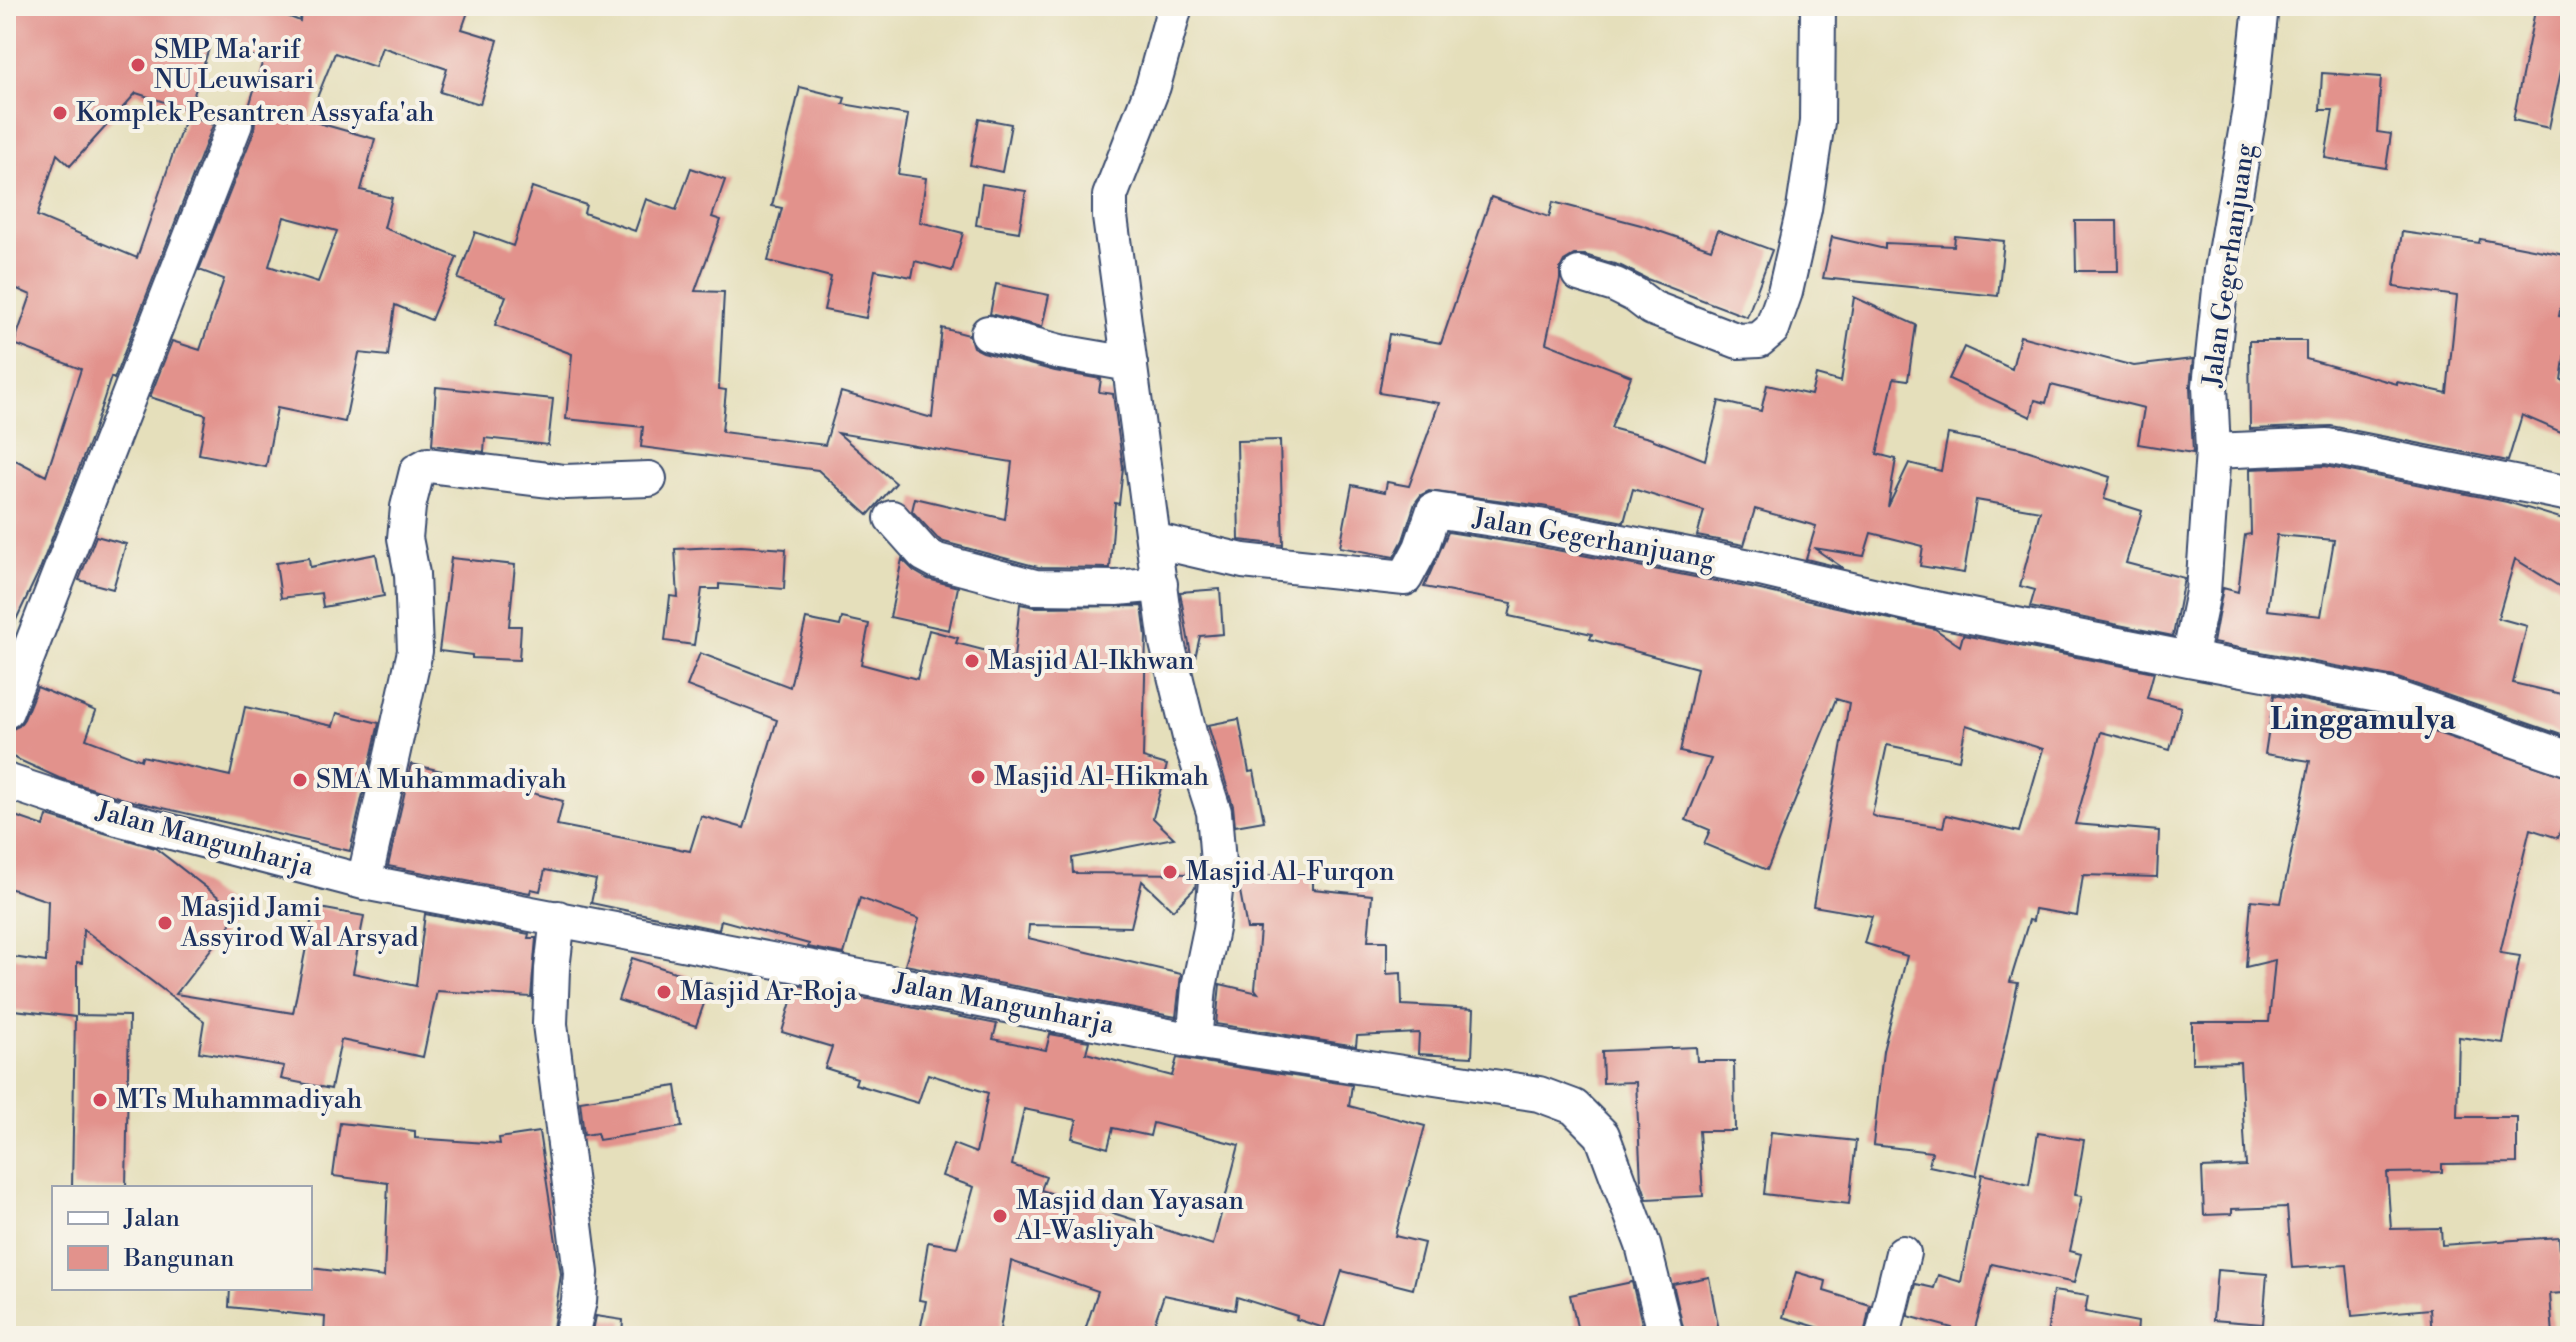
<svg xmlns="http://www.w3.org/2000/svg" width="2576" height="1342" font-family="'Libre Bodoni',serif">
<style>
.building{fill:#e2928c;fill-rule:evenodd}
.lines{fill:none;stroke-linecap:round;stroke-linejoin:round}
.street-casing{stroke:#39496c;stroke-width:38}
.street{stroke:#fff;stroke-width:34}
.poi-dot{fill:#d1495b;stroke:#f7f3e8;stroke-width:3}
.labels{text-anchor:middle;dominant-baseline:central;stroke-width:8;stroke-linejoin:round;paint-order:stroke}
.poi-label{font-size:26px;fill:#1b2f5e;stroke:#f7f3e8;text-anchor:start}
.street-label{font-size:26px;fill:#1b2f5e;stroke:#f7f3e8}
.quarter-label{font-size:30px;font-weight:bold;fill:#1b2f5e;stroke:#f7f3e8}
</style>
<rect width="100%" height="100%" fill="#f7f3e8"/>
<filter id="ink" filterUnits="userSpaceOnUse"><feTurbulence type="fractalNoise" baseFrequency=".0125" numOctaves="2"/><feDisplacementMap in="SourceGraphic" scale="16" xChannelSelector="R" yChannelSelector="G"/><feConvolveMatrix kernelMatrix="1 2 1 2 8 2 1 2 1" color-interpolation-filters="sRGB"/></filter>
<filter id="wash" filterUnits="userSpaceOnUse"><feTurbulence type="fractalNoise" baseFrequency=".006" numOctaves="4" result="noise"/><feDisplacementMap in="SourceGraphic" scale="32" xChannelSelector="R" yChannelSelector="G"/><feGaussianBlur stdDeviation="1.8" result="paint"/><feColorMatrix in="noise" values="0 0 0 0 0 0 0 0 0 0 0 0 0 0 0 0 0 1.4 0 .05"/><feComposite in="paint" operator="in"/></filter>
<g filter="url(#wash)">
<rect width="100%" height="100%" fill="#e5dfbb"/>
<g id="blocks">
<path class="building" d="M6 6H262L300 21 302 6H470L462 29 498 40 480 104 440 92 447 69 382 47 375 67 335 53 308 120 375 139 361 190 392 198 384 228 457 257 431 320 395 305 388 356 359 353 345 422 277 408 266 467 199 454 206 415 150 397 172 341 200 350 224 279 199 270 254 131 255 120 248 110 263 60 212 39 189 110 136 93 70 166 57 154 37 216 137 258 187 113 213 125 114 379 111 377 93 432 40 569 6 641V455L46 476 81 369 14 344 31 295 6 284ZM284 217 337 231 318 282 269 266Z
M2536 6H2570V29L2549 128 2513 120Z
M2322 73 2381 77 2377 132 2391 134 2386 168 2325 158 2333 110H2320Z
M800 87 845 98 843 104 908 115 898 174 926 178 920 222 963 233 952 271 915 261 912 277 875 270 866 318 824 310 831 277 768 261 782 208 772 206Z
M979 118 1011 124 1002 172 970 165Z
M691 168 725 180 712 217 721 220 695 291 724 292 719 389 726 390 722 432 825 445 841 392 932 418 942 328 969 335 973 347 983 352 1055 371 1101 379 1099 392 1113 394 1123 468 1119 504 1115 503 1110 568 1038 567 944 542 937 538 912 511 915 498 1005 519 1012 462 838 433 896 483 868 515 818 470 641 447 643 427 566 419 572 354 495 325 506 296 458 279 475 232 513 246 532 187 586 205 584 213 635 231 646 199 676 210Z
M982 184 1026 191 1019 232 976 225Z
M1491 197 1549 217 1553 202 1641 225 1711 249 1718 230 1772 250 1747 317 1647 279 1621 266 1585 255H1574L1564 261 1560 269V279L1546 343 1631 376 1611 428 1649 438 1705 460 1719 401 1761 411 1767 385 1811 395 1816 375 1841 382 1854 297 1916 325 1908 380 1894 378 1877 454 1896 459 1888 507 1909 463 1941 471 1948 434 2020 448 2110 477 2104 499 2142 511 2126 563 2184 578 2173 636 2030 607 2035 590 2020 586 2040 511 1976 500 1964 573 1920 566 1923 546 1871 533 1864 556 1814 548 1843 568 1806 559 1816 526 1755 509 1744 545 1697 536 1704 511 1633 489 1624 522 1542 506 1429 491 1421 495 1415 503 1403 540 1394 557 1340 547 1352 485 1385 492 1387 482 1409 486 1439 403 1379 393 1389 334 1441 343Z
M2075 221H2117L2118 271H2076Z
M2402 232 2479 243 2480 239 2570 256 2559 316 2570 317 2561 380 2570 383V436L2522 415 2508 461 2331 426 2250 429 2249 341H2306V359L2397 384V382L2447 393 2457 296 2394 287Z
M1955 236 2004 241 1998 296 1823 278 1832 237 1885 249V243L1954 246Z
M996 284 1049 295 1042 327 990 314Z
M2020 336 2134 366 2193 359 2190 387 2193 453 2138 444 2144 408 2051 385 2046 403 2035 400 2031 417 1949 379 1964 347 2012 369Z
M436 387 553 399 548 445 485 438 484 452 432 445Z
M1280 440 1283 545 1239 540 1237 441Z
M2325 466 2507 502 2570 521V593L2515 559 2498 618 2527 626 2513 683 2570 696V738L2395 677 2213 643 2223 588 2238 592 2245 535 2251 534 2250 469ZM2277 535 2334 540 2321 616 2267 610Z
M1448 532 1536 546 1756 589 1935 629 1960 646 1963 635 2154 672 2147 698 2181 707 2170 750 2101 732 2075 824 2159 831 2157 877 2083 875 2077 916 2035 909 2033 921 2029 920 2010 982 2018 983 1976 1176 1929 1166 1932 1152 1873 1145 1883 1051 1907 956 1864 943 1872 916 1813 906 1849 703 1836 699 1767 870 1704 844 1710 830 1686 820 1711 759 1680 752 1697 668 1590 639 1592 634 1509 616 1512 603 1424 587ZM1966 725 2043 749 2019 832 1946 815 1943 827 1879 818 1872 815 1887 745 1959 760Z
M96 536 126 544 113 589 79 580Z
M741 546 786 549 784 589 719 584V589H702L694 645 665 641 670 596 678 597 675 549Z
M376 554 384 596 323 607 321 593 281 598 276 563 309 558 310 567Z
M451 558 515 565 509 626H521L519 660 472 658V655L439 651Z
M902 559 914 571 928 579 958 587 949 630 890 617Z
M1220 589 1223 634 1200 636 1193 667 1180 592Z
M1020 604 1035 607 1142 606 1146 636 1143 758 1167 765 1153 818 1174 838 1072 858 1073 873 1197 874 1195 888 1173 910 1142 881 1131 927 1029 925 1028 938 1181 974 1176 1017 905 965 919 919 860 898 844 954 808 947 809 944 721 920 719 930 591 903 596 880 545 870 540 891 531 889 530 893 388 866 411 764 442 771V775L508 790 509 787 563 801 557 825 690 851 701 816 744 828 777 720 687 686 700 653 790 687 806 619 840 626 842 618 869 624 861 664 917 679 929 630 958 638 956 643 1014 658Z
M37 687 96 711 86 739 141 760 142 756 230 776 245 707 333 726 337 713 379 723 350 851 124 799 59 778 6 754V741L10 730 19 726 24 719Z
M2274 695 2384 715 2570 778V800L2558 838 2530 829 2500 953 2520 956 2503 1043 2459 1037 2457 1117H2517V1163L2442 1164V1172L2387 1173 2391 1229 2441 1228 2442 1245 2559 1237 2563 1293 2550 1294 2553 1336H2432L2430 1309 2352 1316 2347 1265 2292 1268 2287 1207 2232 1209V1214L2204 1215 2202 1168 2246 1166 2240 1062 2192 1063V1022H2269L2275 960 2246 967 2251 900 2281 903 2310 761 2265 754Z
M1239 719 1249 772 1254 771 1264 821 1235 826 1233 806 1208 725Z
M6 813 44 826 47 816 155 848 239 913 176 994 293 1013 314 907 364 916 353 973 416 986 425 914 529 934 528 938H536L531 997 437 991 423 1057 341 1040 331 1089 281 1079 284 1066 199 1052 204 1021 83 929 82 963 77 962V1015L129 1016 126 1188H72L75 1017 6 1009V956L46 962 48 901 6 887Z
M1237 875 1313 876V889L1372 895 1368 941H1387V974L1401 973 1402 1005 1474 1009 1472 1057 1418 1054 1419 1033 1357 1036 1356 1046 1216 1024 1220 984 1258 993 1255 989 1260 929H1247Z
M632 958 711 984 696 1026 618 1000Z
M796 985 997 1024 993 1039 1046 1050 1050 1034 1089 1041 1086 1053 1172 1076 1177 1058 1352 1085 1349 1106 1425 1126 1395 1236 1424 1243 1413 1289 1342 1271 1324 1328 1296 1319 1297 1316 1237 1297 1235 1310 1164 1295 1150 1336H1083L1098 1291 1011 1261 999 1336H919L926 1301 919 1300 928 1242 957 1247 974 1187 942 1176 953 1144 976 1153 988 1093 928 1074 918 1103 855 1084 857 1078 825 1068 832 1047 782 1032ZM1024 1109 1077 1120 1072 1138 1108 1148 1113 1128 1150 1136 1153 1123 1239 1145 1213 1245 1041 1190 1046 1177 1012 1165Z
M1696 1047 1697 1061H1734L1735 1131H1699L1703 1196 1647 1199 1641 1181 1636 1082 1603 1083 1602 1051Z
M676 1086 682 1127 599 1140 597 1133 584 1135 580 1101Z
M340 1123 415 1131V1138L500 1144 499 1138 539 1132 561 1274 552 1336H324L325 1317 229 1307 230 1288H310V1268L384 1277 388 1183 333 1176Z
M1771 1132 1856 1141 1849 1204 1764 1194Z
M2038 1133 2084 1140 2075 1195 2082 1196 2070 1251 2081 1254 2074 1283 1992 1264 1973 1336H1950L1952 1328 1908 1316 1916 1284 1934 1288 1938 1275 1961 1282 1982 1174 2029 1185Z
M2217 1270 2267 1274 2263 1324 2213 1320Z
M1796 1272 1826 1281 1824 1291 1870 1305 1864 1336H1817L1820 1328 1783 1317Z
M1709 1277 1720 1336H1685L1673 1284Z
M1632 1282 1645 1336H1579L1570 1295Z
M2053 1291 2088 1296 2085 1312 2138 1322 2137 1336H2047Z
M596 1316 623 1320 622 1336H592Z"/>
</g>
</g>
<g filter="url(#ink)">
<use href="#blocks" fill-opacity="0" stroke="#39496c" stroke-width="2"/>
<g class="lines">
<g class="street-casing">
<path id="street" d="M2261 6 2250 109 2222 270 2210 386 2213 451 2327 446 2570 494
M1579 274 1615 285 1635 295 1652 308 1738 341 1759 340 1772 329 1785 292 1804 209 1817 122 1818 6
M988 333 1060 352 1130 364
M892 518 924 554 937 561 1035 587 1117 588 1160 584
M1153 540 1110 217V196L1153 86 1175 6
M2189 659 2203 592 2213 451
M6 711 235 124
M6 781 118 818 364 882 1194 1041 1539 1094 1574 1107 1602 1135 1643 1245 1666 1336
M364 882 415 651 412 574 405 538 408 507 417 471 428 465 565 482 649 479
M558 918 552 969 550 1024 581 1273 579 1301 571 1336
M1194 1041 1199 987 1211 929 1218 863 1214 812 1191 741 1167 643 1153 540 1243 561 1405 578 1421 548 1434 510 1539 526 1760 569 1920 606 2189 659 2389 696 2570 759
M1883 1336 1903 1253"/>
</g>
<use href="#street" class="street"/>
</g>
</g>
<g class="poi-dot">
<circle cx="138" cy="65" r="8"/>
<circle cx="60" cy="113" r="8"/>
<circle cx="972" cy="661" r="8"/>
<circle cx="978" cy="777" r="8"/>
<circle cx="300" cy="780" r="8"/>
<circle cx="1170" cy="872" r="8"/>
<circle cx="165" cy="923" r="8"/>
<circle cx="664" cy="992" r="8"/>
<circle cx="100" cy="1100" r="8"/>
<circle cx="1000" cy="1216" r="8"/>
</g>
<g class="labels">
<g class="poi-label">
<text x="154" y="50">SMP Ma'arif<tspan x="154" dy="30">NU Leuwisari</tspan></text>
<text x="76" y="113">Komplek Pesantren Assyafa'ah</text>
<text x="988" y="661">Masjid Al-Ikhwan</text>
<text x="994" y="777">Masjid Al-Hikmah</text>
<text x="316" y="780">SMA Muhammadiyah</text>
<text x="1186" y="872">Masjid Al-Furqon</text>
<text x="181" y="908">Masjid Jami<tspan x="181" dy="30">Assyirod Wal Arsyad</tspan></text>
<text x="680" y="992">Masjid Ar-Roja</text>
<text x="116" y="1100">MTs Muhammadiyah</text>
<text x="1016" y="1201">Masjid dan Yayasan<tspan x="1016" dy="30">Al-Wasliyah</tspan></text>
</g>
<g class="street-label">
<text transform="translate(2229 265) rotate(-82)">Jalan Gegerhanjuang</text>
<text transform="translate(1594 539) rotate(10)">Jalan Gegerhanjuang</text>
<text transform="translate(205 839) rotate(15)">Jalan Mangunharja</text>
<text transform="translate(1004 1004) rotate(11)">Jalan Mangunharja</text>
</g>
<g class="quarter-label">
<text x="2363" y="720">Linggamulya</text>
</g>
</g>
<rect width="2576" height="1342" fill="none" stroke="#f7f3e8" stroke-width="32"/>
<rect x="52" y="1186" width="260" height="104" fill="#f7f3e8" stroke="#9fa5b1" stroke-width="2"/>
<rect x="68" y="1212" width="40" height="12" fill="#ffffff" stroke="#9fa5b1" stroke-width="2"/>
<text x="124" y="1226" font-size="24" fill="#1b2f5e">Jalan</text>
<rect x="68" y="1246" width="40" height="24" fill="#e2928c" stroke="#9fa5b1" stroke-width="2"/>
<text x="124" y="1266" font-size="24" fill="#1b2f5e">Bangunan</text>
</svg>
